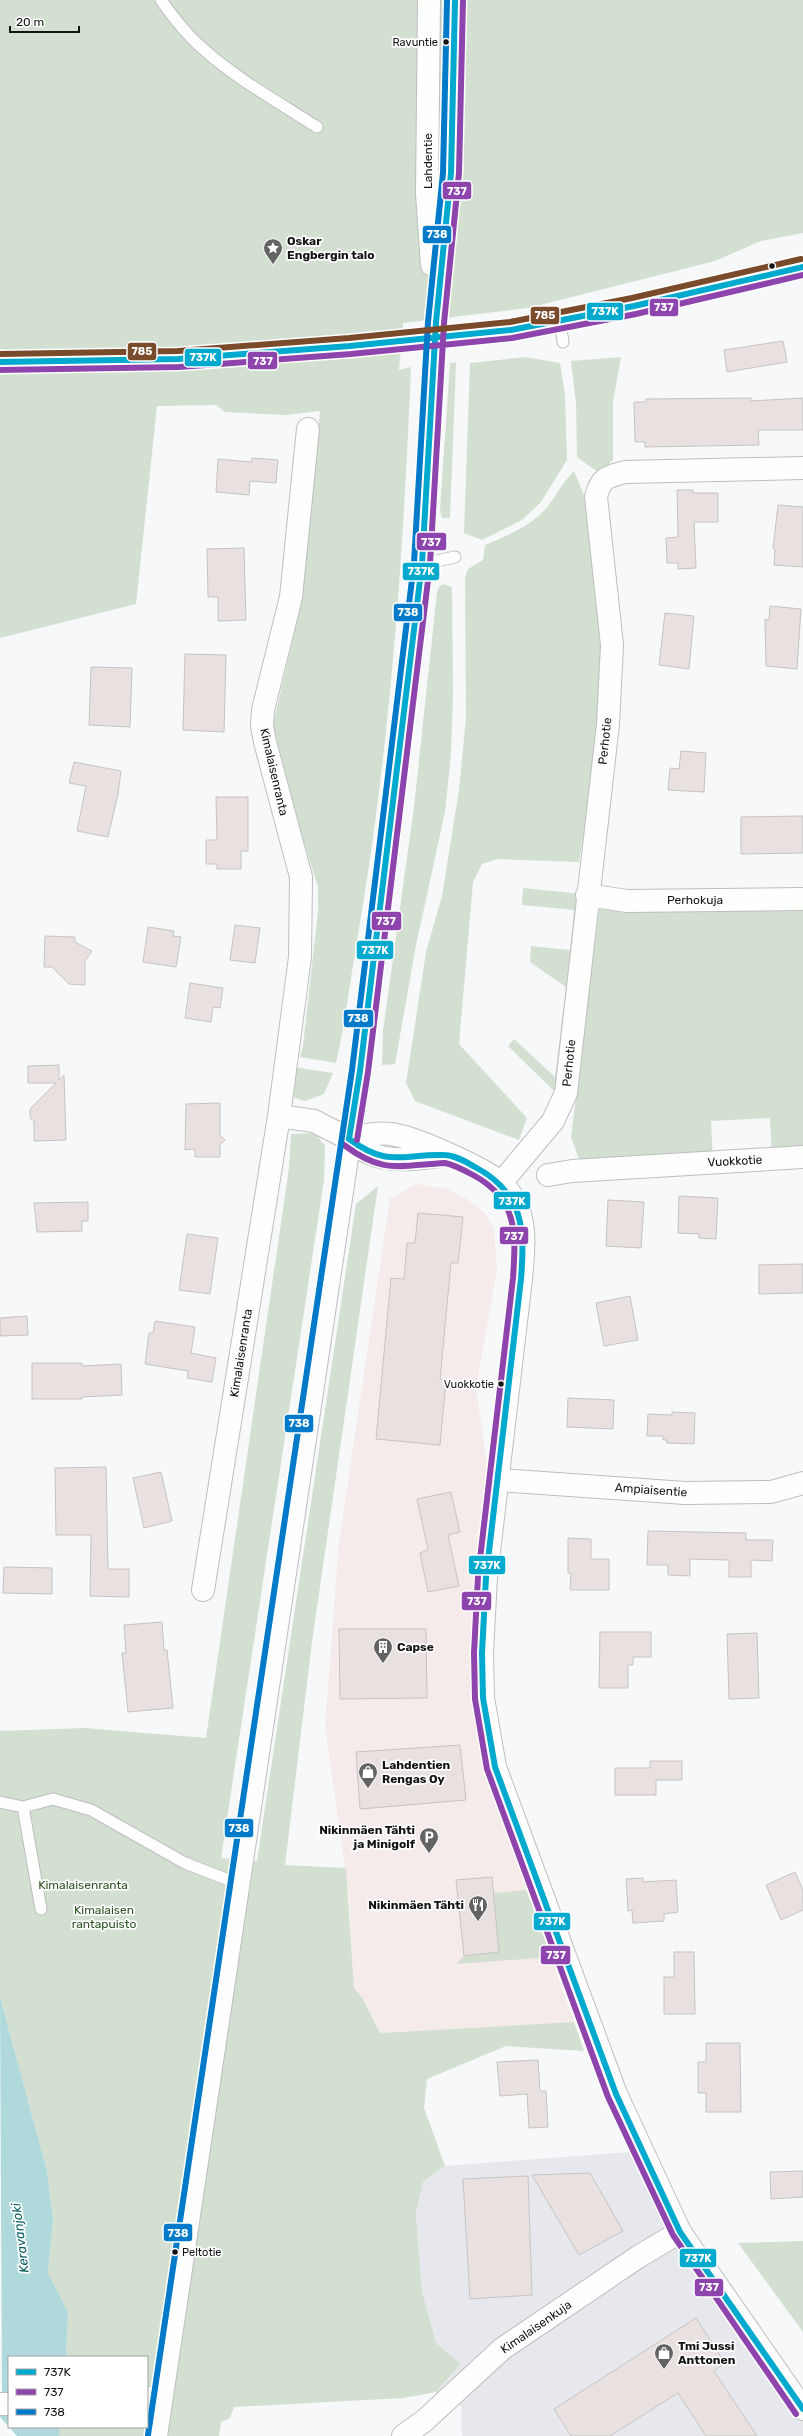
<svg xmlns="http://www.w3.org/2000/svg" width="803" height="2436" font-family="Rubik,sans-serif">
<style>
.commercial{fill:#f5ebeb}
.built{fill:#e7e8ee}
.green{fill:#d3dfd1}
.water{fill:#b0d9dc}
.building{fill:#e8e1e0;stroke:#c4c4c5}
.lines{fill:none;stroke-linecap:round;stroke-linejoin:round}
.lane-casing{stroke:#bdbebf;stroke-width:13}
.street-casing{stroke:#bdbebf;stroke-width:24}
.secondary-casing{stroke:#bdbebf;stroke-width:24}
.lane{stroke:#fefefe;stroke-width:11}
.street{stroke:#fefefe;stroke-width:22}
.secondary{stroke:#fefefe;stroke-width:22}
.secondary-bridge-casing{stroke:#bdbebf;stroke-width:24;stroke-linecap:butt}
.secondary-bridge{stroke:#fefefe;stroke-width:22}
.bus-1-casing{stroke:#fff;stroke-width:9}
.bus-2-casing{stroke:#fff;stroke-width:9}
.bus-3-casing{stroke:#fff;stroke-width:9}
.bus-4-casing{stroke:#fff;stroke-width:9}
.bus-1{stroke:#00a9ce;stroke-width:6}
.bus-2{stroke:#8e44ad;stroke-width:6}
.bus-3{stroke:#007ac9;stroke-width:6}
.bus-4{stroke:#7a4b2a;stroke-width:6}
.bus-dot{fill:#131314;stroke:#fff;stroke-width:1.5}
.labels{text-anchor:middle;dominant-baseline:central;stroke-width:3.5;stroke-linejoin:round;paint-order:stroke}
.bus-label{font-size:11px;fill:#131314;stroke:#fff;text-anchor:end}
.street-label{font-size:12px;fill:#131314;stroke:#fff}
.poi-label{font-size:12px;font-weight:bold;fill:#131314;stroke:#fff;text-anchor:start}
.park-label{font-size:12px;fill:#2c5422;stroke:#fff}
.water-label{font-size:13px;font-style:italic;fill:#025a5f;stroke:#fff}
.line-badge{stroke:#fff;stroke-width:1.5}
.badge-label{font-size:11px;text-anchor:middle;font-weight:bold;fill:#fff}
</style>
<rect width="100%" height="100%" fill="#f7f8f9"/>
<path class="commercial" d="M417 1184 447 1189 464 1197 483 1211 494 1228 497 1269 476 1388 488 1471 476 1555 482 1662 495 1767 551 1957 574 2022 380 2033 363 1999 354 1988 349 1897 325 1727 339 1542 390 1198Z"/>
<path class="built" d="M642 2151 803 2408V2436H462L461 2406 436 2392 461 2364 436 2343 422 2291 416 2213 423 2182 445 2166Z"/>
<path class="green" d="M0 0H803V233L761 241 715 261 528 308 403 323 399 370 411 367C403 560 390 751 357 941 350 982 345 1023 336 1063L300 1057 303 1046 318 911V887L300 830 273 725 302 599 320 411 286 415 225 412 216 405 157 406 136 604 0 638Z
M525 357 560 363 565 395 567 460 541 502 522 520 482 540 464 533 470 363Z
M621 357 613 402V460L599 473 577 457 576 403 571 361Z
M456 362 450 518H442L440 510 450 363Z
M574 471 588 505 604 653 590 800 579 862 497 859 482 864 473 882 459 1044 527 1118 519 1140 415 1101 406 1083 426 952 442 896 459 790 466 718 465 577 468 569 483 560 485 545C508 535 532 526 548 506 557 494 563 482 574 471Z
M444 584 452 587 453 694 451 755 445 812 416 945 395 1064 382 1065 383 1031 414 807 437 592 440 586Z
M523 888 582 894 560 1093 554 1091 508 1046 514 1039 555 1077 566 987 530 962 531 946 570 950 574 910 522 905Z
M803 900V1157L772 1159 770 1118 711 1121 713 1163 583 1170 571 1137 600 902Z
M293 1067 333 1073 324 1094 305 1101 295 1098 289 1090Z
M315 1133 325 1146 324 1180 221 1858 257 1861 356 1204 378 1186 312 1642 285 1865 346 1868 354 1988 363 1999 380 2033 574 2022 584 2051 506 2046 427 2079 424 2108 445 2166 423 2182 416 2213 422 2291 436 2343 461 2364 436 2392 403 2398 234 2407 230 2418 221 2422 219 2436H59L60 2427H147V2357H66L68 2312 48 2273 53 2219 47 2171 0 1997V1731L85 1728 206 1738 289 1168 291 1134Z
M526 1890 551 1957 456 1964 464 1956 499 1952 494 1893Z
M803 2241V2332L738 2243Z"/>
<path class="water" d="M0 1997 47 2171 53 2219 48 2273 68 2312 66 2357H9V2427H60L59 2436H17L0 2417 2 2392Z"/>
<path class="building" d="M783 341 787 362 727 372 724 350Z
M751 398V401L803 398V430H758L759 445 645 447V442H635L634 402H646V399Z
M252 458 278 460 276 483 250 481 249 495 216 492 218 459 251 462Z
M677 490H693V493H718V522H694L696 568 678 569V563H667L666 538 678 537Z
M778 505 803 507V567L774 565 775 550 773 548Z
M244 548 246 620 218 621V597H208L207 549Z
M770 606 801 609 797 669 766 666 765 619 769 620Z
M665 613 694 616 689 669 659 665Z
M185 654 226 655 224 732 183 730Z
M91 667 132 668 130 727 89 725Z
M681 751 706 753 704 792 668 790 670 768 679 769Z
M74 762 121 771 118 794 108 837 77 831 86 786 69 783Z
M216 797H248V851H241V869H217V864H206V840H217Z
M803 816V853L741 854V817Z
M235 925 260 928 255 963 230 960Z
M148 927 174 931 173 936 181 937 176 967 143 962Z
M45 936 75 937V942L92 951 85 961V985L69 984 52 967H44Z
M190 983 223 988 220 1008 213 1007 211 1022 185 1018Z
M59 1065V1080L64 1075 66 1140 34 1141V1121L30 1118V1109L56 1083H28V1066Z
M220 1103V1135L225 1140 220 1145V1157H195V1149L185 1150 186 1104Z
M679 1196 718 1198 716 1239 699 1238V1234L678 1233Z
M608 1200 644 1202 641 1248 606 1246Z
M88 1202V1221H82V1231L37 1232 34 1203Z
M418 1213 463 1217 458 1263H451L440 1379 446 1380 440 1445 376 1439 391 1278 404 1279 407 1243H415Z
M187 1234 218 1238 210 1294 179 1290Z
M803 1264V1293L759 1294V1265Z
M630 1296 638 1340 604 1346 596 1303Z
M27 1316 28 1335 0 1336V1318Z
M155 1321 195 1327 191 1353 216 1358 212 1382 187 1378 188 1371 145 1364 149 1333H153Z
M32 1363H82V1366L121 1364 122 1395 82 1397V1399H32Z
M568 1398 614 1400 613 1429 567 1427Z
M672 1412 695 1413 694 1444 667 1443V1440H663V1436H647L648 1414 672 1415Z
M106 1467 108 1569H129V1597L90 1596 91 1535H56L55 1468Z
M161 1472 172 1521 144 1528 133 1478Z
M451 1492 460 1532 448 1535 459 1586 428 1592 420 1553 428 1550 417 1499Z
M648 1531 746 1533V1540H773L772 1561 751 1560V1577H729V1560L690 1559V1576L668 1575V1565H647Z
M568 1538 591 1539V1559H609V1590H570L571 1573H568Z
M4 1567 52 1568V1594L3 1593Z
M162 1622 164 1650H167L173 1708 128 1712 122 1653H126L124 1625Z
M339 1629H426L427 1698 340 1699Z
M600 1632H651V1657H633V1665H628V1688H599Z
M757 1633 759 1698 729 1699 727 1634Z
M460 1745 466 1800 360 1809 356 1752Z
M650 1761H682V1780H656V1795H615V1768H650Z
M795 1872 803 1890V1910L781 1920 766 1885Z
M492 1877 499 1952 464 1956 456 1880Z
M643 1878V1882L676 1880 678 1912 664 1914V1921L633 1923 632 1910 628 1911 626 1879Z
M674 1952H694L695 2014H664V1977H674Z
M706 2043H740L741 2112H706V2093H698V2062H706Z
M538 2060 540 2091H546L548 2127 529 2128 527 2094 500 2096 497 2062Z
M803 2171V2197L771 2199 770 2172Z
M590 2173 623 2231 579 2255 532 2175Z
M528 2176 532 2295 470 2299 463 2179Z
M696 2318 725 2363 714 2371 757 2436H706L678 2393 610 2436H571L554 2409Z"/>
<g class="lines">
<g class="lane-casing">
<path id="lane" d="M161 0C173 17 185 33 201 47 235 78 278 102 317 127
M560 322 563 342
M422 564 455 557
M0 1802 23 1807 53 1799 91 1810 185 1863 239 1884
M23 1807 41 1909"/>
</g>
<g class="street-casing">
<path id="street" d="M587 895 627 901 803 899
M279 1116 314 1121 349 1139
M548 1175 572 1171 803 1157
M501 1183 553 1121 566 1093 608 724 612 645 596 497C601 477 607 477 625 472L803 468
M203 1590 279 1116 300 957 301 877 265 742 262 726 263 710 291 597 308 429
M147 2398H161
M0 2404H9
M403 2436 424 2421 502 2349 638 2257 680 2232"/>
</g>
<g class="secondary-casing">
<path id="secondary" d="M429 0 427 193 432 265
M511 330 634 306 803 267
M0 362 178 359 350 346
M349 1139C363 1136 377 1132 391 1134 417 1138 479 1166 500 1182 505 1186 510 1193 513 1198 528 1222 523 1253 521 1279L486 1577 482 1653 483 1698 495 1767 616 2094 680 2232 803 2409
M349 1139C356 1144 362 1150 369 1153 392 1164 423 1158 446 1155
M499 1480 685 1493 771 1492 803 1483
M156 2436 360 1071 422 564 436 322 451 173 455 0"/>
</g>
<use href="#lane" class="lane"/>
<use href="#street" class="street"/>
<use href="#secondary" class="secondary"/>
<g class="secondary-bridge-casing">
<path id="secondary-bridge" d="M350 346 511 330"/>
</g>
<use href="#secondary-bridge" class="secondary-bridge"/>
<g class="bus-1-casing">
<path id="bus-1" d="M0 362 178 359 350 346 511 330 634 306 803 267
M349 1139C389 1168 401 1154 444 1155 455 1155 466 1162 475 1167 524 1193 525 1229 521 1279L486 1577 482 1653 483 1698 495 1767 616 2094 680 2232 803 2409
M349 1139 360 1071 422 564 436 322 451 173 455 0"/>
</g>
<g class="bus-2-casing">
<path id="bus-2" d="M0 370 179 367 351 354 512 338 636 314 803 275
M357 1140 368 1072 430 564 444 323 459 173 463 0
M344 1145C384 1175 400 1165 445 1163 454 1165 464 1170 473 1175 518 1199 516 1233 513 1278L478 1576 474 1653 475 1699 487 1769 608 2097 673 2235 796 2414"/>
</g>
<g class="bus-3-casing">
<path id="bus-3" d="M148 2435 352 1070 414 563 428 322 443 173 447 0"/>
</g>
<g class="bus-4-casing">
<path id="bus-4" d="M0 354 178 351 349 338 510 322 632 298 801 259"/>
</g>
<use href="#bus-1" class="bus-1"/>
<use href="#bus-2" class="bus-2"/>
<use href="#bus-3" class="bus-3"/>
<use href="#bus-4" class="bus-4"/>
</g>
<defs>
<g id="sight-pin" transform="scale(1)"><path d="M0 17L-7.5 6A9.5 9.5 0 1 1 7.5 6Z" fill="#636364" stroke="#fff"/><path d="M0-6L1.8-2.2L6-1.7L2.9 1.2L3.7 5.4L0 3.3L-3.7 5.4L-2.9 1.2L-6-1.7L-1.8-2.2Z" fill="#fff"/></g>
<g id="building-pin" transform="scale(1)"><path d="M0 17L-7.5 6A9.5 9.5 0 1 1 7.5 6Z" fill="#636364" stroke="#fff"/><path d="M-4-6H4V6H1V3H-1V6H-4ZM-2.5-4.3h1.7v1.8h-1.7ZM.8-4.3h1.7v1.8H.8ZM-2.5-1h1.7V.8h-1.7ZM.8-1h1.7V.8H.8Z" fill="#fff"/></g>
<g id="shop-pin" transform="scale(1)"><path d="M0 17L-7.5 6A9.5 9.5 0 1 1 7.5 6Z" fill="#636364" stroke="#fff"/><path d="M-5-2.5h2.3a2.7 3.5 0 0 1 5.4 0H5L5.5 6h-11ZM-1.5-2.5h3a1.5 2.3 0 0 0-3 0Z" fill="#fff"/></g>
<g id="parking-pin" transform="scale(1)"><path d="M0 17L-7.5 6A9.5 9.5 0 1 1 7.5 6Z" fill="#636364" stroke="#fff"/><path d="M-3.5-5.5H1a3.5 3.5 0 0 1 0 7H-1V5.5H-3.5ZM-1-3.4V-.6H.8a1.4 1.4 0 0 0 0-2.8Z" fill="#fff"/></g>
<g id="restaurant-pin" transform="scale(1)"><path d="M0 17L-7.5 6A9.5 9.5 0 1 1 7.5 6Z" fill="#636364" stroke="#fff"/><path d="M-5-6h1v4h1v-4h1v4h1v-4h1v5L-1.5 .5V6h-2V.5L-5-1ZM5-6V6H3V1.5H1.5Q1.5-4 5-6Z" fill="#fff"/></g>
</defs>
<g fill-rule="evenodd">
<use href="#sight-pin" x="273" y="248"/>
<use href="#building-pin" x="383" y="1647"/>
<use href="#shop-pin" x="368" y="1772"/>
<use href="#parking-pin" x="429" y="1837"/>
<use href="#restaurant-pin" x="478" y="1905"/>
<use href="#shop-pin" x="664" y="2353"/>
</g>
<g class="bus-dot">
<circle cx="446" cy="42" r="3.5"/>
<circle cx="772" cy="266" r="3.5"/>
<circle cx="501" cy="1384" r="3.5"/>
<circle cx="175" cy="2252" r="3.5"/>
</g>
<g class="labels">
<g class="bus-label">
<text x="438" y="42">Ravuntie</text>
<text x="494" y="1384">Vuokkotie</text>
<text x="182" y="2252" text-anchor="start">Peltotie</text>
</g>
<g class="street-label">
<text transform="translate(428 161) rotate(-90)">Lahdentie</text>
<text transform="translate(605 741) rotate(-84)">Perhotie</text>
<text transform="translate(274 772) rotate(77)">Kimalaisenranta</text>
<text x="695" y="900">Perhokuja</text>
<text transform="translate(569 1063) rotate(-84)">Perhotie</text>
<text transform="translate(735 1161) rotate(-3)">Vuokkotie</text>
<text transform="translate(241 1353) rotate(-81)">Kimalaisenranta</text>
<text transform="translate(651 1490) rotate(4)">Ampiaisentie</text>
<text transform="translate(536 2327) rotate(-35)">Kimalaisenkuja</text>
</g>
<g class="poi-label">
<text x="287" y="241">Oskar<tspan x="287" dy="14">Engbergin talo</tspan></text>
<text x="397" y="1647">Capse</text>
<text x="382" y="1765">Lahdentien<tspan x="382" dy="14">Rengas Oy</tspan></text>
<text x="415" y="1830" text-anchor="end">Nikinmäen Tähti<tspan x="415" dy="14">ja Minigolf</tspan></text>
<text x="464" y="1905" text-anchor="end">Nikinmäen Tähti</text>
<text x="678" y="2346">Tmi Jussi<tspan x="678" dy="14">Anttonen</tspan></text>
</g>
<g class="park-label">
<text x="83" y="1885">Kimalaisenranta</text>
<text x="104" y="1910">Kimalaisen<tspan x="104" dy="14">rantapuisto</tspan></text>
</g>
<g class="water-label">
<text transform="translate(20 2238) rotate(-97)">Keravanjoki</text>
</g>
</g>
<g class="line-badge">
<rect x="442" y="181" width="30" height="19" rx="4" fill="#8e44ad"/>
<rect x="422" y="225" width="30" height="19" rx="4" fill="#007ac9"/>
<rect x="649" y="298" width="30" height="19" rx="4" fill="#8e44ad"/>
<rect x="586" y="302" width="38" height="19" rx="4" fill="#00a9ce"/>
<rect x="530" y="306" width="30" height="19" rx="4" fill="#7a4b2a"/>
<rect x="127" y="342" width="30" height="19" rx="4" fill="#7a4b2a"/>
<rect x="184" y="348" width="38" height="19" rx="4" fill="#00a9ce"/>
<rect x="247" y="351" width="31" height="19" rx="4" fill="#8e44ad"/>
<rect x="416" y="532" width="31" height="19" rx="4" fill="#8e44ad"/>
<rect x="402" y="562" width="38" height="19" rx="4" fill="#00a9ce"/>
<rect x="393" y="603" width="30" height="19" rx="4" fill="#007ac9"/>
<rect x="371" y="911" width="31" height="20" rx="4" fill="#8e44ad"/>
<rect x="356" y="940" width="38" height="20" rx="4" fill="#00a9ce"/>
<rect x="343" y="1009" width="31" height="19" rx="4" fill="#007ac9"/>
<rect x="493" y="1191" width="38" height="19" rx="4" fill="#00a9ce"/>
<rect x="499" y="1226" width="30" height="19" rx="4" fill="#8e44ad"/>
<rect x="284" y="1414" width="30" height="19" rx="4" fill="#007ac9"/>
<rect x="468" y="1555" width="38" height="20" rx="4" fill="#00a9ce"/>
<rect x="461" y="1591" width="31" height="20" rx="4" fill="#8e44ad"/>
<rect x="224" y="1818" width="30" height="20" rx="4" fill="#007ac9"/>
<rect x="533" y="1912" width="38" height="19" rx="4" fill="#00a9ce"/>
<rect x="540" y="1945" width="31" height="20" rx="4" fill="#8e44ad"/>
<rect x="163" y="2223" width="30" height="19" rx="4" fill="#007ac9"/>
<rect x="679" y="2248" width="38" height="20" rx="4" fill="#00a9ce"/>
<rect x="694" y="2278" width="30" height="19" rx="4" fill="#8e44ad"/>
</g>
<g class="badge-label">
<text x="457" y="195">737</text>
<text x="437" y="238">738</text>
<text x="664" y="311">737</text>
<text x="605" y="315">737K</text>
<text x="545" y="319">785</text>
<text x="142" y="355">785</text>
<text x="203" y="361">737K</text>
<text x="263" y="365">737</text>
<text x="431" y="546">737</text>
<text x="421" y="575">737K</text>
<text x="408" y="616">738</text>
<text x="386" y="925">737</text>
<text x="375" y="954">737K</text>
<text x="358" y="1022">738</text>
<text x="512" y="1205">737K</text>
<text x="514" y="1240">737</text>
<text x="299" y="1427">738</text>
<text x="487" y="1569">737K</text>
<text x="477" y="1605">737</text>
<text x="239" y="1832">738</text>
<text x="552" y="1925">737K</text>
<text x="556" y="1959">737</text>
<text x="178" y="2237">738</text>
<text x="698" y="2262">737K</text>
<text x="709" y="2291">737</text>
</g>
<rect x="8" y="2356" width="140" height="72" fill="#ffffff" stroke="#a1a1a1"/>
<rect x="16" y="2369" width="20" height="6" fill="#00a9ce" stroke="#a1a1a1"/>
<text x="44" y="2376" font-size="12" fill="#131314">737K</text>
<rect x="16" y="2389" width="20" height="6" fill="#8e44ad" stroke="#a1a1a1"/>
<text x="44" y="2396" font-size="12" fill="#131314">737</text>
<rect x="16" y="2409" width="20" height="6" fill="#007ac9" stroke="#a1a1a1"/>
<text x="44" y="2416" font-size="12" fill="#131314">738</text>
<path d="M10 26v6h69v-6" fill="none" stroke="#131314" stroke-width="2"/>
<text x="16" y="26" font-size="12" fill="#131314" stroke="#ffffff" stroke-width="3" paint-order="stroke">20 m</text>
</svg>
